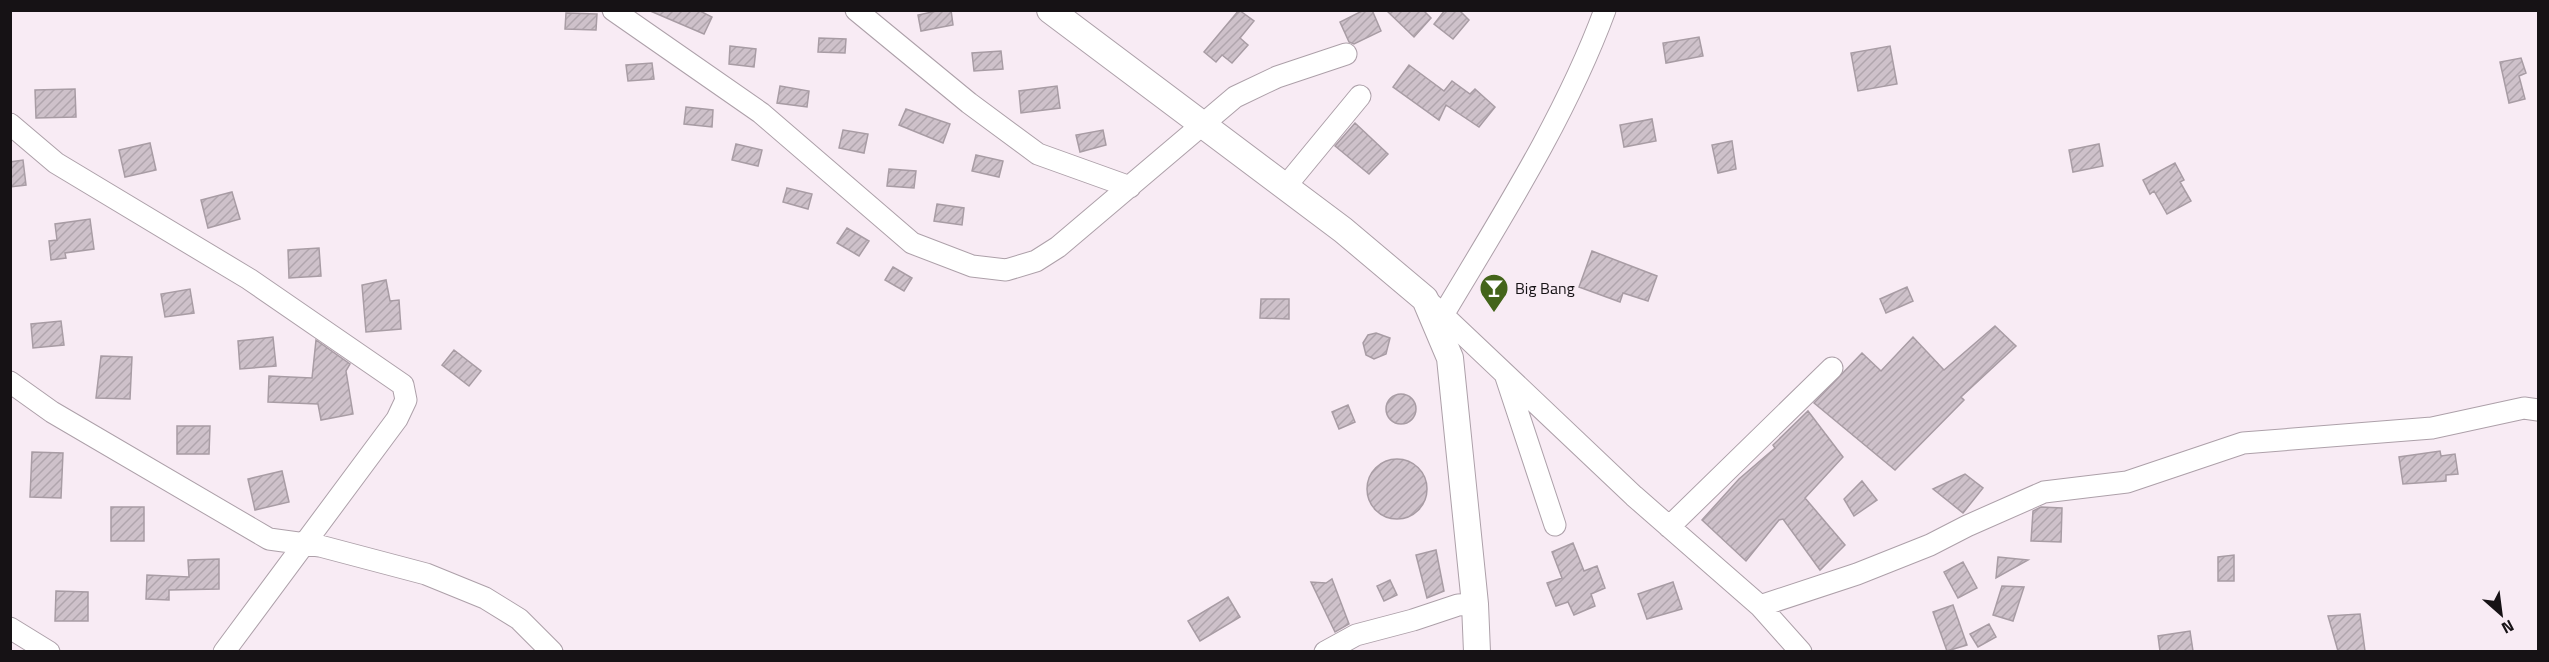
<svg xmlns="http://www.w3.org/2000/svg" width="2549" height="662" font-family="'Titillium Web',sans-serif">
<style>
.building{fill:url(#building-hatch);stroke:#a89ca4;stroke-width:1.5}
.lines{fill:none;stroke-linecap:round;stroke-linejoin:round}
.minor-casing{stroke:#ada0a9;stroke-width:23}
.tertiary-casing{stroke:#ada0a9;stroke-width:28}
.minor{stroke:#fff;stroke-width:21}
.tertiary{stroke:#fff;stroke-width:26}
.labels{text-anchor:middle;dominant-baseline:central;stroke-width:5;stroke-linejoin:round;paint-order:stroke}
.poi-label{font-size:16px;fill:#161215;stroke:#f8ebf4;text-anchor:start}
</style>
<defs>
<pattern id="building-hatch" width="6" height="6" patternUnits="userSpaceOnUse" patternTransform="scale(1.5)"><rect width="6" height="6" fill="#cec1ca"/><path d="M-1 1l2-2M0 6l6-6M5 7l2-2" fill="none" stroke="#b0a5ad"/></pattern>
</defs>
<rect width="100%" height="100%" fill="#f8ebf4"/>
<path class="building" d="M648 10H698L712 17 704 34Z
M941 10H951L953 25 921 31 918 15Z
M1239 10 1254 21 1240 38 1248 45 1232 63 1222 55 1216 62 1204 52Z
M1364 10H1372L1381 31 1354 44 1349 42 1340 22Z
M1386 10H1423L1431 18 1414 37Z
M1445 10H1459L1469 20 1453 39 1434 24Z
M566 13 597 14 596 30 565 29Z
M1699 37 1703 56 1666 63 1663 43Z
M819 38 846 39 845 53 818 52Z
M730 46 756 49 754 67 729 64Z
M1890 46 1897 84 1858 91 1851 53Z
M1001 51 1003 69 974 71 972 53Z
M2521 58 2526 73 2519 76 2525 99 2509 103 2500 62Z
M652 63 654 79 628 81 626 65Z
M1409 65 1444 91 1452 81 1470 94 1475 89 1495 107 1479 127 1446 105 1439 120 1393 87Z
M780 86 809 91 807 107 777 103Z
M1057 86 1060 108 1021 113 1019 91Z
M75 89 76 117 36 118 35 90Z
M686 107 713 110 712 127 684 124Z
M906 109 950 124 943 143 899 125Z
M1652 119 1656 141 1624 147 1620 125Z
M1355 123 1388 154 1369 174 1335 146Z
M843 130 868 134 864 153 839 148Z
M1103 130 1106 145 1080 152 1076 135Z
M1732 141 1736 169 1718 173 1712 145Z
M150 143 156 170 125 177 119 150Z
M736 144 762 150 758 166 732 160Z
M2099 144 2103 166 2073 172 2069 150Z
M976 155 1003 161 999 177 972 171Z
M23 160 26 185 10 187V162Z
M2175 163 2184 180 2180 182 2191 201 2167 214 2154 191 2150 194 2143 180Z
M889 169 916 171 914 188 887 186Z
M787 188 812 194 808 209 783 202Z
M232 192 240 219 208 228 201 200Z
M937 204 964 208 962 225 934 221Z
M90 219 94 249 65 253 66 258 51 260 49 241 57 240 55 224Z
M847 228 869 241 859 256 837 243Z
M319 248 321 276 289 278 288 250Z
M1592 251 1657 276 1648 301 1623 293 1620 302 1579 287Z
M893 267 912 278 904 291 885 280Z
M386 280 390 301 399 300 401 329 366 332 362 285Z
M1907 287 1913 301 1886 313 1880 299Z
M190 289 194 313 165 317 161 294Z
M1261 299H1289V319L1260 318Z
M61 321 64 345 33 348 31 324Z
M1995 326 2016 346 1961 397 1964 400 1895 470 1814 403 1862 353 1881 371 1913 337 1944 370Z
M1376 333 1390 338 1386 354 1374 359 1366 355 1363 343 1368 335Z
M273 337 276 366 240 369 238 341Z
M316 340 350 364 346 371 353 414 321 420 318 404 268 402 269 376 312 378Z
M454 350 481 371 469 386 442 365Z
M101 356 132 357 130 399 96 398Z
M1386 409a15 15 0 1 1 30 0a15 15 0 1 1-30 0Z
M1348 405 1355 422 1339 429 1332 412Z
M1808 411 1843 457 1805 498 1845 545 1820 570 1783 519 1779 520 1746 561 1702 520 1739 479 1775 448 1773 445Z
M177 426H210L209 454H177Z
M2440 451 2441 456 2455 454 2458 474 2446 475V481L2403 484 2399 457Z
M32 452 63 453 61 498 30 497Z
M1367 489a30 30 0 1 1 60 0a30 30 0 1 1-60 0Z
M282 471 289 502 255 510 248 479Z
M1965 474 1983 488 1963 513 1933 489Z
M1862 481 1877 500 1854 516 1844 499Z
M111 507H144V541H111Z
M2041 507 2062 508 2061 542 2031 541 2033 511Z
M1573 543 1584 571 1597 566 1605 588 1591 594 1595 606 1574 615 1568 602 1556 606 1547 583 1562 578 1552 552Z
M1436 550 1444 591 1427 598 1416 555Z
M2234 555V581H2218V557Z
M1998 557 2028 560 1996 578Z
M219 559V589L169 590V600L146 599 147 575 189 577 188 560Z
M1963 562 1977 588 1958 598 1944 572Z
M1332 579 1349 624 1335 632 1311 582 1326 583Z
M1390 580 1397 595 1384 601 1377 586Z
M1673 582 1682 609 1647 619 1638 594Z
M2002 586 2024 587 2013 621 1993 615Z
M56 591 88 592V621H55Z
M1228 597 1240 617 1200 641 1188 621Z
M1953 605 1967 645 1947 651 1933 612Z
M2360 614 2365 651H2338L2328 616Z
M1989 624 1996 637 1978 647 1970 634Z
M2190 631 2193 651H2160L2158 636Z"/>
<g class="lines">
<g class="minor-casing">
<path id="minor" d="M613 10 761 113 912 243 972 266 1006 270 1036 261 1058 247 1235 97 1277 77 1346 54
M856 10 969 103 1038 154 1130 187
M10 124 56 163 249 279 403 385 406 400 397 419 224 652
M1285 187 1360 96
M1426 299 1634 496 1760 606 1801 652
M1443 315C1502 216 1565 118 1605 10
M1506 377 1555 525
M10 382 52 412 269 539 320 546 426 574 485 598 519 619 552 652
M1669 527 1832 368
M1760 606 1857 574 1930 545 1967 526 2044 492 2127 482 2243 443 2432 428 2524 408 2538 410
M10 628 49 652
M1325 652 1356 635 1413 620 1458 605 1475 604"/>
</g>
<g class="tertiary-casing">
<path id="tertiary" d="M1050 10 1343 230 1425 299 1450 358 1475 604 1477 652"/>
</g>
<use href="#minor" class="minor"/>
<use href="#tertiary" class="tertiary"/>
</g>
<defs>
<g id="bar-pin" transform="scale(1.5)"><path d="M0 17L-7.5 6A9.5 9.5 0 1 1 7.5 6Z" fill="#44641a" stroke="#f8ebf4"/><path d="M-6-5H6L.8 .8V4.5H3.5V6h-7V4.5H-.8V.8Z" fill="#fff"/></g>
</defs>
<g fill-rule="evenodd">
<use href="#bar-pin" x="1494" y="288"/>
</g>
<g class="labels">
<g class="poi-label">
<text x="1515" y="288">Big Bang</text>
</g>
</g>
<rect width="2549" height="662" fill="none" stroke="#161215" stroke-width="24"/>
<g transform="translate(2501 614) rotate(152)" stroke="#f8ebf4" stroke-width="4.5" paint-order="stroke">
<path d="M0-4.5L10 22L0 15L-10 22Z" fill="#161215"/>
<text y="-9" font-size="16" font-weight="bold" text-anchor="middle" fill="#161215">N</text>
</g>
</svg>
